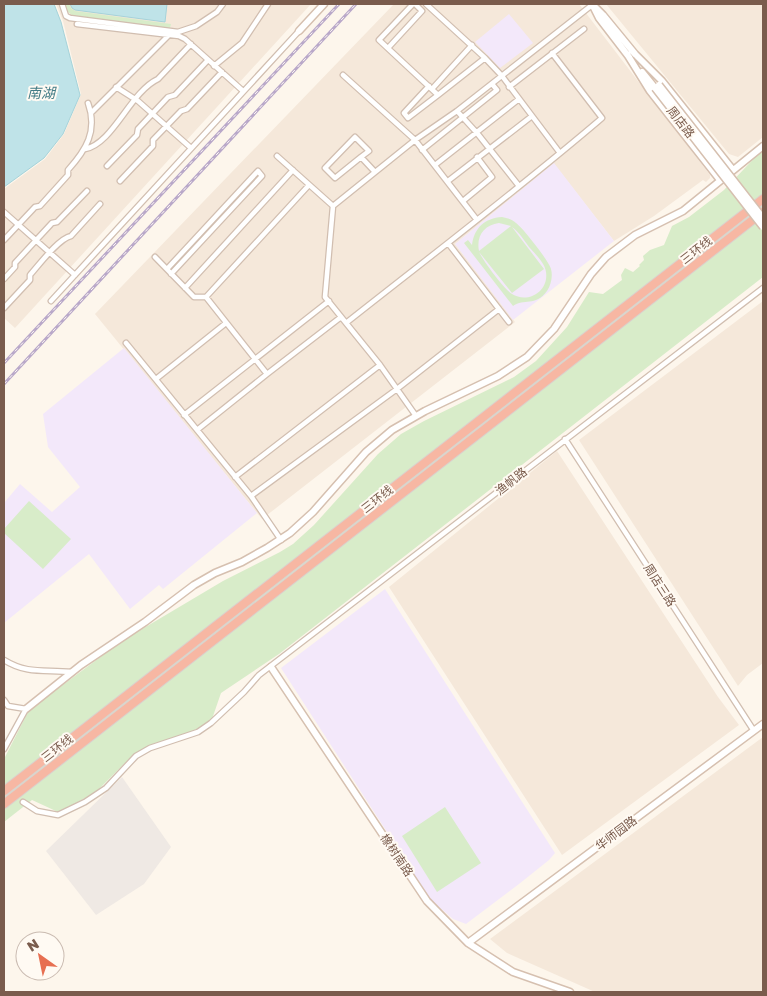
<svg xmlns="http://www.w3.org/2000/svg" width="767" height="996" font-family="'Golos Text','Noto Sans SC',sans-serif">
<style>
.residential{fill:#f5e8da}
.industrial{fill:#efe9e4}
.education{fill:#f3e8fa}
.green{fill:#d8ecc9;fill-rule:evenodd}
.water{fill:#bfe3e8;stroke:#a5d3da}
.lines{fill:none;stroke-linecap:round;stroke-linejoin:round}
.street-casing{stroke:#d1beb0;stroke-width:7}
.secondary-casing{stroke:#d6c0b0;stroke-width:9}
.highway-casing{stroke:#dad1cd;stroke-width:10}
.street{stroke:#fff;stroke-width:4.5}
.secondary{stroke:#fff;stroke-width:6}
.highway{stroke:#f7b7a3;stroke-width:8}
.rail-casing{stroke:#b9a8c9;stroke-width:3}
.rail{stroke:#fffaf3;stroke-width:1;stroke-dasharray:4;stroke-linecap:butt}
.secondary-bridge-casing{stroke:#d6c0b0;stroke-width:9;stroke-linecap:butt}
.secondary-bridge{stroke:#fff;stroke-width:6}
.labels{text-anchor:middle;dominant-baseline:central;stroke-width:4;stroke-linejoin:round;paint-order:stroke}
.street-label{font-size:12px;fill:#7a5c4d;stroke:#fffaf3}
.water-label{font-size:14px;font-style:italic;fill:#437c86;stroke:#fffaf3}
</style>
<rect width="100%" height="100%" fill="#fdf6ec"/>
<path class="residential" d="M56 4H311L15 328 4 318V189L45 159 64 134 81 94 63 21Z
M394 4H579L710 175V178L706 182 703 180 654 216 614 241 554 164 455 244 515 322 262 519 95 314Z
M606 4H763V137L738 157 729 154Z
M763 301V663L747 675 738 686 579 440Z
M557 451 718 697 739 725 562 855 389 587Z
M763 737V992H595L507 953 490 939Z"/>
<path class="industrial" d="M122 777 171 847 144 884 96 915 46 851Z"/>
<path class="education" d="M509 14 533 43 500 68 475 42Z
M554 163 614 241 513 320 455 244Z
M124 348 257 513 163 589 159 585 130 609 89 554 4 623V503L20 484 52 512 80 487 48 447 43 414Z
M385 589 555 853 549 860 519 884 466 924 453 919 431 900 281 668Z"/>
<path class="green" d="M64 4H69L71 8 75 11 171 24 170 28 73 16 67 11Z
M763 149V277L279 654 221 693 211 722 183 737 155 743 133 755 95 793 58 812 32 800 4 822V759L29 710 122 641 223 581 280 552 293 544 314 525 378 454 401 434 424 421 514 377 536 361 567 327 589 292 603 294 622 280 621 275 625 268 633 272 640 266 639 265 644 260 643 256 650 250 664 245 672 226 689 217 724 190Z
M502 217C507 218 512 219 516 223 523 228 549 261 551 269 553 276 551 285 547 291 535 307 524 298 513 306L464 243 468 240 472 245C474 228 485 218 502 217ZM499 223 511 226 479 251C476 236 484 225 499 223ZM512 227C519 232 524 240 529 247 535 254 545 263 546 272 549 291 528 304 512 294 504 289 484 262 479 252L512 293 544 269Z
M29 501 71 539 43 569 4 533V529Z
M445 807 481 863 437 892 402 836Z"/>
<path class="water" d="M4 4H54L61 22 80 95 63 134 44 158 4 187Z
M70 4H167L165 22 75 10 72 8Z"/>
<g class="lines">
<g class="street-casing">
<path id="street" d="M62 4 66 16 70 18 178 32 196 26 217 12 223 4
M413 4 379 40 438 95 485 58
M426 4 485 58 502 76 560 153
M77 24 179 36 185 39 243 91
M388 48 422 11 415 4
M214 66 242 43 268 4
M343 75 415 140 477 220
M429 86 404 113 408 118 438 95
M116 87 138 101 191 148
M509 87 584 29
M432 89 472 45
M457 111 477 133 519 186
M91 113 169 35
M85 149C113 144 130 92 158 79L191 44
M422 150 497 90 492 84
M277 156 333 206
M361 157 369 151 355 137 325 168 335 178 361 157 375 172
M435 165 519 99
M107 166 137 135 138 129 168 97 175 95 208 60
M120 181 153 146V140L181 111 187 109 222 72
M448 181 532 116
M463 201 492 177 477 157
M4 212 75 275
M4 240 35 207 40 206 68 175V170C86 150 98 131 88 103
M448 243 509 322
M155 257 194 297H206L267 374 341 317
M167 269 258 171 262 176 171 274
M4 279 15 267V263L52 223 57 222 87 191
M185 288 293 170
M206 297 309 185
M51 301 299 31
M4 308 30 280V275C39 265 58 239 71 236L100 204
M346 323C432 255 519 189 602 118L552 53
M126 343 251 496 281 540
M156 379 226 323
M184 415 329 301
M416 416 380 365 325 297 333 206 415 140 457 111 592 5
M197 430 267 374
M565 439 754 731
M235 477 380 365
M251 496 397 389 499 309
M4 660C28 675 46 669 72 672
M4 700 8 706 26 709 4 749
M23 802 37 811 58 815 85 802 106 788 136 756 150 748 198 732 211 723 244 692 259 675 763 288"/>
</g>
<g class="secondary-casing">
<path id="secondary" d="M592 4 603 15 635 54
M594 8 599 18 629 57
M299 31 324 4
M632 51 662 81 733 170
M627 54 650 91 720 180
M642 72 655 88
M271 667 427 901 468 943 513 972 570 992
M26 709 81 665 145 622 194 585 215 573 242 562 267 548 290 533 313 512 366 452 392 430 425 411 498 376 527 357 554 329 591 274 606 257 635 235 683 211 763 146
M468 943 763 724"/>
</g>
<g class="highway-casing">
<path id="highway" d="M4 791 763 199
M4 804 763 212"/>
</g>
<use href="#street" class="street"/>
<use href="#secondary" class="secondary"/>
<use href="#highway" class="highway"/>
<g class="rail-casing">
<path id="rail" d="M4 363 339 4
M4 384 356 4"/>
</g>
<use href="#rail" class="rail"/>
<g class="secondary-bridge-casing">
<path id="secondary-bridge" d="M659 85 763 218
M655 88 763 227"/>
</g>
<use href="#secondary-bridge" class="secondary-bridge"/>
</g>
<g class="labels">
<g class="street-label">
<text transform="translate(681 122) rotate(52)">周店路</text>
<text transform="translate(696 250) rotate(-38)">三环线</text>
<text transform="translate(511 481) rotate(-38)">渔帆路</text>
<text transform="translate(377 499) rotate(-38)">三环线</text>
<text transform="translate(660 585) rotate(57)">周店三路</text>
<text transform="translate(57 748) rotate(-38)">三环线</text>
<text transform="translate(616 833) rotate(-37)">华师园路</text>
<text transform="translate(397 855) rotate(56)">橡树南路</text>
</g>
<g class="water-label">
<text x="41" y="92">南湖</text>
</g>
</g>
<rect width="767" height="996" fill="none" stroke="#7a5c4d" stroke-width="10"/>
<g transform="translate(40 956) rotate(327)"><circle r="24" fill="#fffaf3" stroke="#cabbb1"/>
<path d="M0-4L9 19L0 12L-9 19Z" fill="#e76f51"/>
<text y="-8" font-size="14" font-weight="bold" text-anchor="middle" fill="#7a5c4d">N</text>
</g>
</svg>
